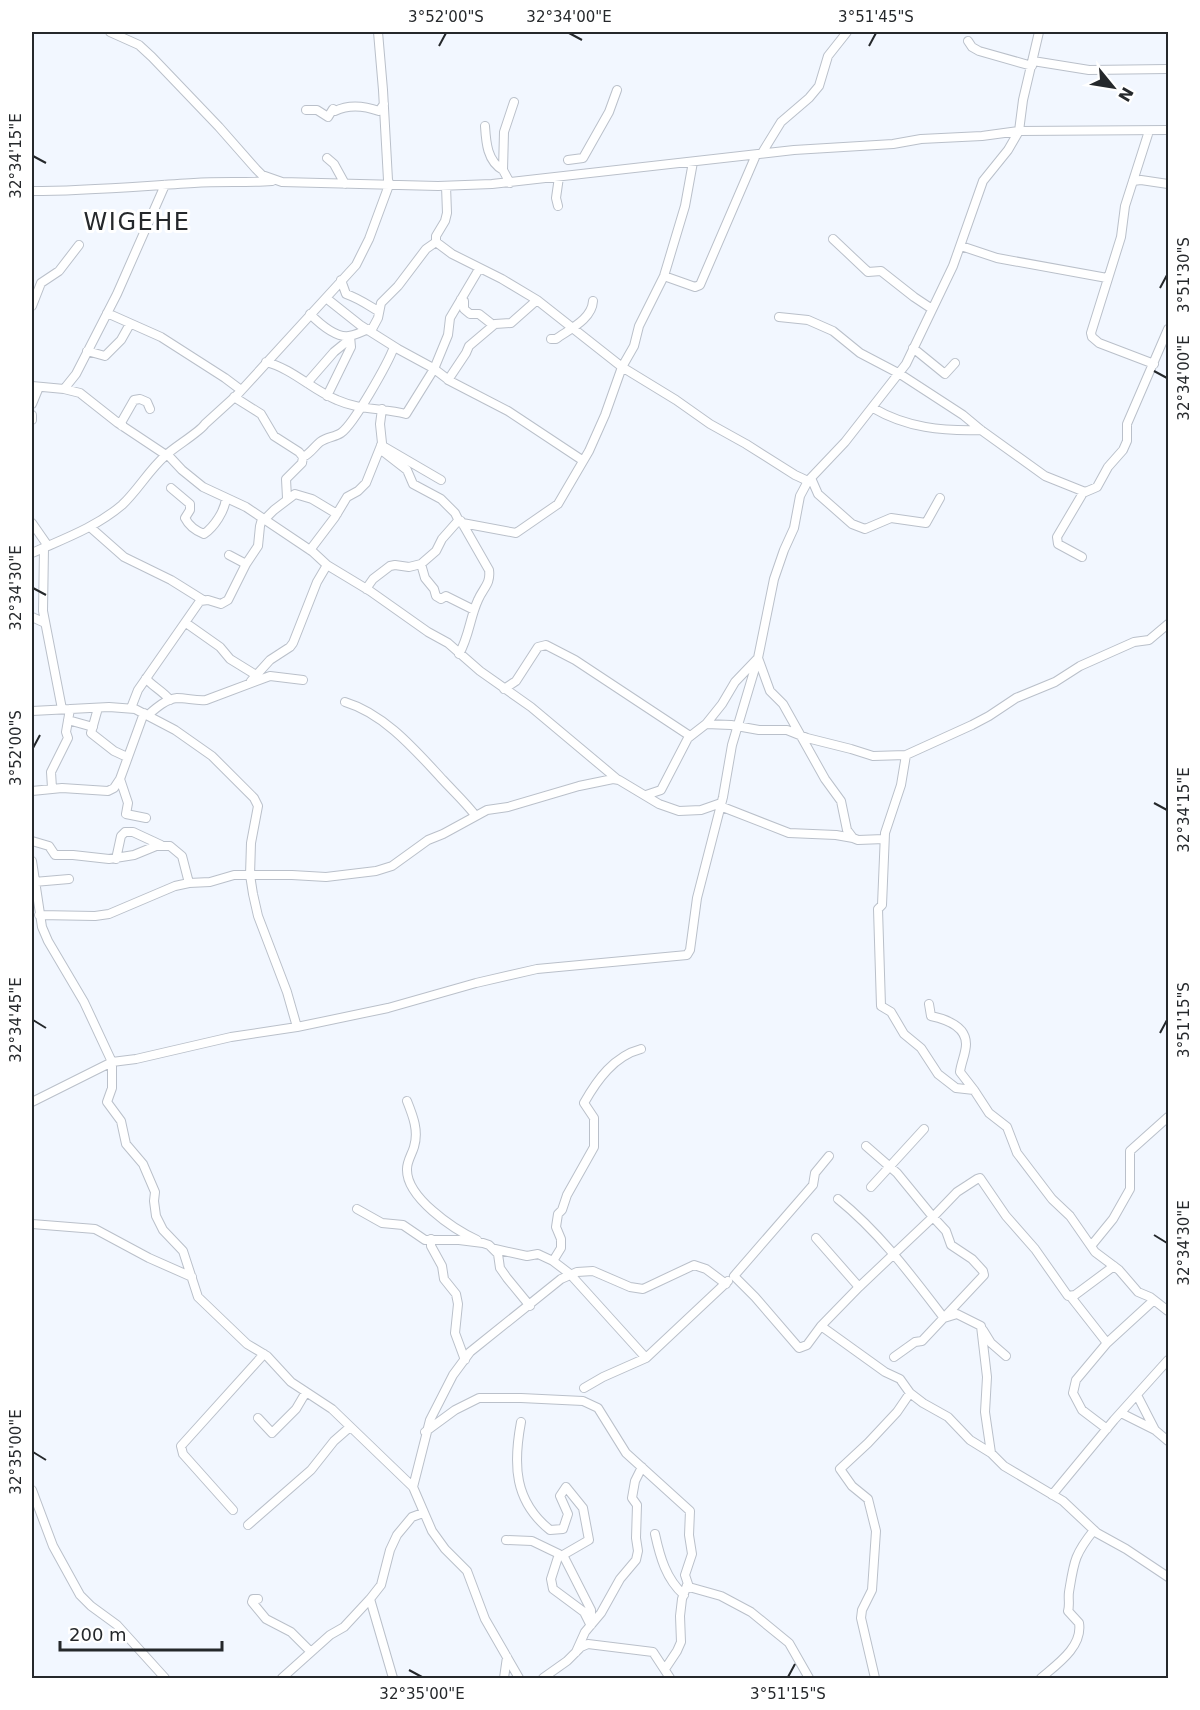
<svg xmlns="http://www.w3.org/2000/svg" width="1200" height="1710" font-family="'DejaVu Sans',sans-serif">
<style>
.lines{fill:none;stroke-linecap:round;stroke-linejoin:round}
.minor-casing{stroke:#bac0ca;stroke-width:10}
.minor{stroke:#fff;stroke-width:8}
.ticks{fill:none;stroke:#25282b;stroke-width:2}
.labels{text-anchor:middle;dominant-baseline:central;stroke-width:6;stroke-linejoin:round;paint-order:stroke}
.quarter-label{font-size:24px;letter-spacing:1.5px;fill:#25282b;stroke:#fff}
.neatline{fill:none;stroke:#25282b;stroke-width:2}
.ticks-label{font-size:15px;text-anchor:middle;fill:#25282b}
</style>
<rect width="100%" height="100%" fill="#f2f7ff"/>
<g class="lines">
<g class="minor-casing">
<path id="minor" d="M110 32 139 45 152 57 219 127 256 169 262 175 282 182 438 186 492 184 794 150 893 144 921 139 982 136 1019 131 1168 130
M378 32 383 90 388 180 390 185
M968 41 972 47 979 51 1032 66
M1033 61 1089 70 1168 69
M306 110H317L328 117 333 109 335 111C349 104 365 106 379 111L384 104
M485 126C486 142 487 161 503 170
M1149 131 1125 206 1121 237 1091 333 1092 337 1099 343 1154 364
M762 153 781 122 809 98 819 86 828 56 847 32
M327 158 334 164 345 184
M568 160 583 158 609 112 617 90
M1133 181 1141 180 1168 184
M510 183 503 170 504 132 514 102
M446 186 447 213 445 221 436 236V242L452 254 502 279 537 300 622 367 676 400 710 424 746 444 795 475 808 481
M32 191C86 191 140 186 194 183 220 181 246 183 272 181
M558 206 556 198 559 177
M833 239 868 272 881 271 914 297 932 309
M961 246 997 258 1107 278
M664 276 695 287 700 285 756 155
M341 280 346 294C358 298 368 305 378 311
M326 298 360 325 398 349 433 368 450 381 508 411 582 460
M461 299 464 301V309L470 314H479L493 325
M32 306 41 283 59 271 79 245
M107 313 161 337 225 378 241 390
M310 314C319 323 336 338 349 336 355 335 362 332 368 329
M779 317 808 320 833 331 860 353 900 374 963 415 981 430 1045 476 1085 492
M371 331 378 318 381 303 398 286 426 249 436 242
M551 339H556C570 329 592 319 593 301
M913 348 945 374 955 363
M87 351 105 356 121 340 130 324
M266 362C293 369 312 390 337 400 359 410 383 408 406 414L434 369
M434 369 448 335 450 318 479 269
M448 380 466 353 469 346 495 324 511 323 537 300
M307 383 334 352 350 339
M32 386 64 389 80 393 118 423 166 455
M64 389 76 374 117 294 165 185
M327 396 351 347 350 336
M234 397 261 414 274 436 299 452 303 457
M32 404 39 387
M873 408C907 428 942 431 981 430
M32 415V420
M122 426V421L134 400 140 399 147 402 150 409
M381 445 441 480
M380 449 407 470 413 484 441 499 455 513 459 521
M167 454 182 470 203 487 246 507 313 552 327 565 370 591 428 632 448 643 480 671 531 707 617 779
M811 478 818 494 852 524 865 529 891 518 926 523 940 498
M171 488 190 504V510L185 518C189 526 196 531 204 534 214 527 225 511 226 498
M287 498 286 479 302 463 303 457C310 454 314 447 320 442 327 437 335 437 341 433 354 424 388 363 394 347
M264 520 274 510 295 494 312 499 337 514
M32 523 48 546
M90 527 124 557 171 580 203 600
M44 548 43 611 62 709
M310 550 335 517 347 497 358 491 366 483 382 443 380 424 382 409
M32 553C63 539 95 528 122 505 138 490 149 470 165 456 174 447 200 432 205 424L238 394 356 265 369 239 389 185
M229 555 246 564
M1082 557 1058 544 1057 537 1083 493 1097 487 1108 467 1123 450 1127 441V424L1168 329
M421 564 425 578 434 589 436 596 441 599 446 596 474 610
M366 589 373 579 390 566 395 565 409 567 421 564 436 551 442 539 457 522 516 533 558 504 589 451 605 415 622 367 634 346 639 326 664 276 685 206 693 162
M32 617 45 623
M186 623 220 647 230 659 256 675
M459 654C469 637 470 617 478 600 483 588 491 584 489 570L461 521
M146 678C149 684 163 691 170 700
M251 681 270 660 290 647 293 643 317 582 327 565
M504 689 516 681 538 647 546 645 575 660 690 736
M345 702C385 714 416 751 443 780 454 792 465 802 475 815
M98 708 91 733 114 751 127 757
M131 708 138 690 200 601 208 600 221 604 228 600 246 564 258 546 260 526 262 519
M32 711 109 707 135 709 175 730 212 756 254 798 258 806 251 843 250 875 253 894 258 916 287 992 297 1027
M148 715C156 708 166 699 177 698 187 698 196 701 206 700L270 676 303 680
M68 720 93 727
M706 724 731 725 759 730H787L807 738 851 749 873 756 906 755 972 725 989 716 1016 698 1055 682 1080 666 1134 642 1149 640 1168 624
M906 755 901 785 885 833 882 905 878 909 881 1006 891 1012 904 1034 921 1048 938 1074 956 1088 974 1090 989 1113 1007 1127 1017 1153 1052 1199 1070 1216 1095 1252 1119 1270 1138 1292 1150 1297 1168 1311
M120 779 128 803 126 814 146 818
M52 788 51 772 68 738 66 732 70 709
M32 791 62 788 108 791 114 788 120 779 144 713
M646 795 661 790 688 738 706 724 722 704 735 682 758 658 770 691 783 704 825 779 841 801 847 830 853 838 858 840 884 839
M720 806 789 833 836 835 853 838
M32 841 49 846 55 855H73L109 859 134 855 156 846H170L182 856 189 883
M116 859 121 836 125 832H133L161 845
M32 861 42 927 48 941 84 1002 112 1062V1088L107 1102 121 1121 126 1144 143 1164 155 1192 154 1201 156 1216 163 1230 183 1251 198 1297 247 1344 267 1356 291 1382 332 1409 413 1487 432 1531 445 1549 467 1571 485 1619 519 1678
M34 882 69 879
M39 915 95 916 109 914 175 886 189 883 210 882 234 875H292L326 877 376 871 392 866 428 840 443 834 487 810 508 807 579 786 613 779 619 780 659 804 679 811 701 810 721 803
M929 1004 931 1016C945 1019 966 1026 966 1044 966 1053 961 1063 960 1072L974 1090
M407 1101C413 1116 419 1131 414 1147 412 1154 407 1161 407 1169 406 1197 453 1229 477 1240
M32 1102 112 1062 136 1059 231 1037 297 1027 388 1008 476 983 537 969 687 955 690 950 697 898 723 797 732 745 758 658 774 579 784 550 794 528 800 496 808 481 845 442 906 364 953 266 983 181 1008 150 1019 131 1023 100 1039 32
M829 1156 815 1173 813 1185 734 1276 755 1297 799 1348 807 1345 821 1326 859 1287 933 1217 897 1173 866 1146
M871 1187 924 1129
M838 1199C880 1233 911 1275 944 1318L957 1314 981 1326 987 1377 985 1412 991 1453
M357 1209 382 1223 403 1225 425 1240H459L483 1243 489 1245 498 1254 500 1268 507 1278 530 1306
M32 1224 95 1229 149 1258 192 1277
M816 1238 859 1287
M431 1239V1246L442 1266 444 1279 456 1294 458 1304 455 1333 465 1360
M1091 1246 1113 1219 1130 1189V1151L1168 1117
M495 1249 527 1256 538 1254 553 1261 570 1274 646 1358 728 1281
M553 1261 561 1248V1239L556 1227 558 1214 562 1210 567 1195 594 1147V1118L584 1103C597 1080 614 1056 641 1049
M1071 1297 1107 1343 1076 1380 1073 1393 1082 1410 1107 1429
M821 1326 885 1372 900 1379 910 1393 923 1403 948 1417 970 1440 991 1453 1004 1466 1063 1501 1097 1533 1126 1549 1168 1577
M983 1330 991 1343 1006 1356
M1107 1343 1154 1300
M894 1357 915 1342 922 1341 984 1275 983 1271 972 1259 951 1245 946 1231 933 1217 957 1192 977 1179 980 1178 1006 1216 1035 1249 1068 1296 1075 1295 1114 1266
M584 1388 603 1377 646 1358
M1137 1395 1155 1430
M1121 1413 1155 1430 1168 1441
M258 1418 272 1433 296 1409 306 1392
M521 1422C513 1465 514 1501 550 1530L563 1529 568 1514 560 1496 566 1487 583 1508 589 1540 563 1555 591 1610V1625
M425 1432 455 1410 479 1398H521L583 1401 598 1408 626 1453 690 1511 689 1535 692 1554 685 1575 689 1587 721 1596 751 1612 789 1643 809 1678
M413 1487 430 1420 453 1375 470 1352 561 1279 577 1272 593 1271 630 1287 643 1289 694 1265 706 1269 726 1284
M32 1490 53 1546 80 1595 91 1606 117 1625 165 1678
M1052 1495 1114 1420 1168 1360
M233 1510 183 1454 181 1446 264 1354
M248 1525 311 1470 334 1441 350 1427
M655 1534C660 1557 666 1579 684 1595
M506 1540 532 1541 559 1554 551 1579 553 1589 584 1612 590 1624
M258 1599H253L252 1602 266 1619 291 1632 311 1652
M370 1599 393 1678
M576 1652 585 1632 601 1613 620 1579 636 1560 638 1551 636 1538 637 1505 632 1498 635 1481 642 1467
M665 1669 677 1651 681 1642 680 1616 682 1599 687 1585
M282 1678 330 1635 344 1627 370 1599 381 1585 390 1550 397 1535 412 1517 423 1513
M504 1678 507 1657
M543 1678 567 1661 581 1647 588 1644 653 1652 670 1678
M875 1678 861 1618 862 1610 872 1590 876 1531 868 1499 852 1486 840 1469 868 1443 897 1412 910 1393
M1041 1678C1056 1665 1083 1647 1079 1623L1068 1611C1070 1605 1068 1599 1069 1592 1074 1562 1074 1555 1094 1530"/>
</g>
<use href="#minor" class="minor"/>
</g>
<path class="ticks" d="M569 33 582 40M439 46 446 33M869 46 876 33M33 156 46 163M1160 288 1167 275M1154 371 1167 378M33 588 46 595M33 748 40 735M1154 803 1167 810M33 1020 46 1028M1160 1033 1167 1020M1154 1235 1167 1243M33 1452 46 1460M409 1670 422 1677M788 1677 795 1664"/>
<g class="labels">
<g class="quarter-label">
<text x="137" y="222">WIGEHE</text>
</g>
</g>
<rect width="1200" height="1710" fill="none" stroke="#ffffff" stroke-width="66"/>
<g transform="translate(1113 87) rotate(120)" stroke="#ffffff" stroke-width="4.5" paint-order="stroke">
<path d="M0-4.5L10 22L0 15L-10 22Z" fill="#25282b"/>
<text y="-9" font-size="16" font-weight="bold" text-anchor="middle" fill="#25282b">N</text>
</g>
<path d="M60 1641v9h162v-9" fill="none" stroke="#25282b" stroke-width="3"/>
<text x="69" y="1641" font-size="18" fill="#25282b" stroke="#ffffff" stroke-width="4.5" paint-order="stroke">200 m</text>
<rect x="33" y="33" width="1134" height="1644" class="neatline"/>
<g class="ticks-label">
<text x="446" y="22">3°52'00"S</text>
<text x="569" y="22">32°34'00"E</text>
<text x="876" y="22">3°51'45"S</text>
<text transform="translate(16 156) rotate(-90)" y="5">32°34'15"E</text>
<text transform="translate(1184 275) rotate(-90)" y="5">3°51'30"S</text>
<text transform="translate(1184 378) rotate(-90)" y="5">32°34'00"E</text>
<text transform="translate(16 588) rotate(-90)" y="5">32°34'30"E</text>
<text transform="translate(16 748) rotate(-90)" y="5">3°52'00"S</text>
<text transform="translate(1184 810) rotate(-90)" y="5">32°34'15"E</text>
<text transform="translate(16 1020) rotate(-90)" y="5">32°34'45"E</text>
<text transform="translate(1184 1020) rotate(-90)" y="5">3°51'15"S</text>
<text transform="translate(1184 1243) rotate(-90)" y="5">32°34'30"E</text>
<text transform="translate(16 1452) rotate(-90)" y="5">32°35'00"E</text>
<text x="422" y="1699">32°35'00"E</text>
<text x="788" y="1699">3°51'15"S</text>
</g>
</svg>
